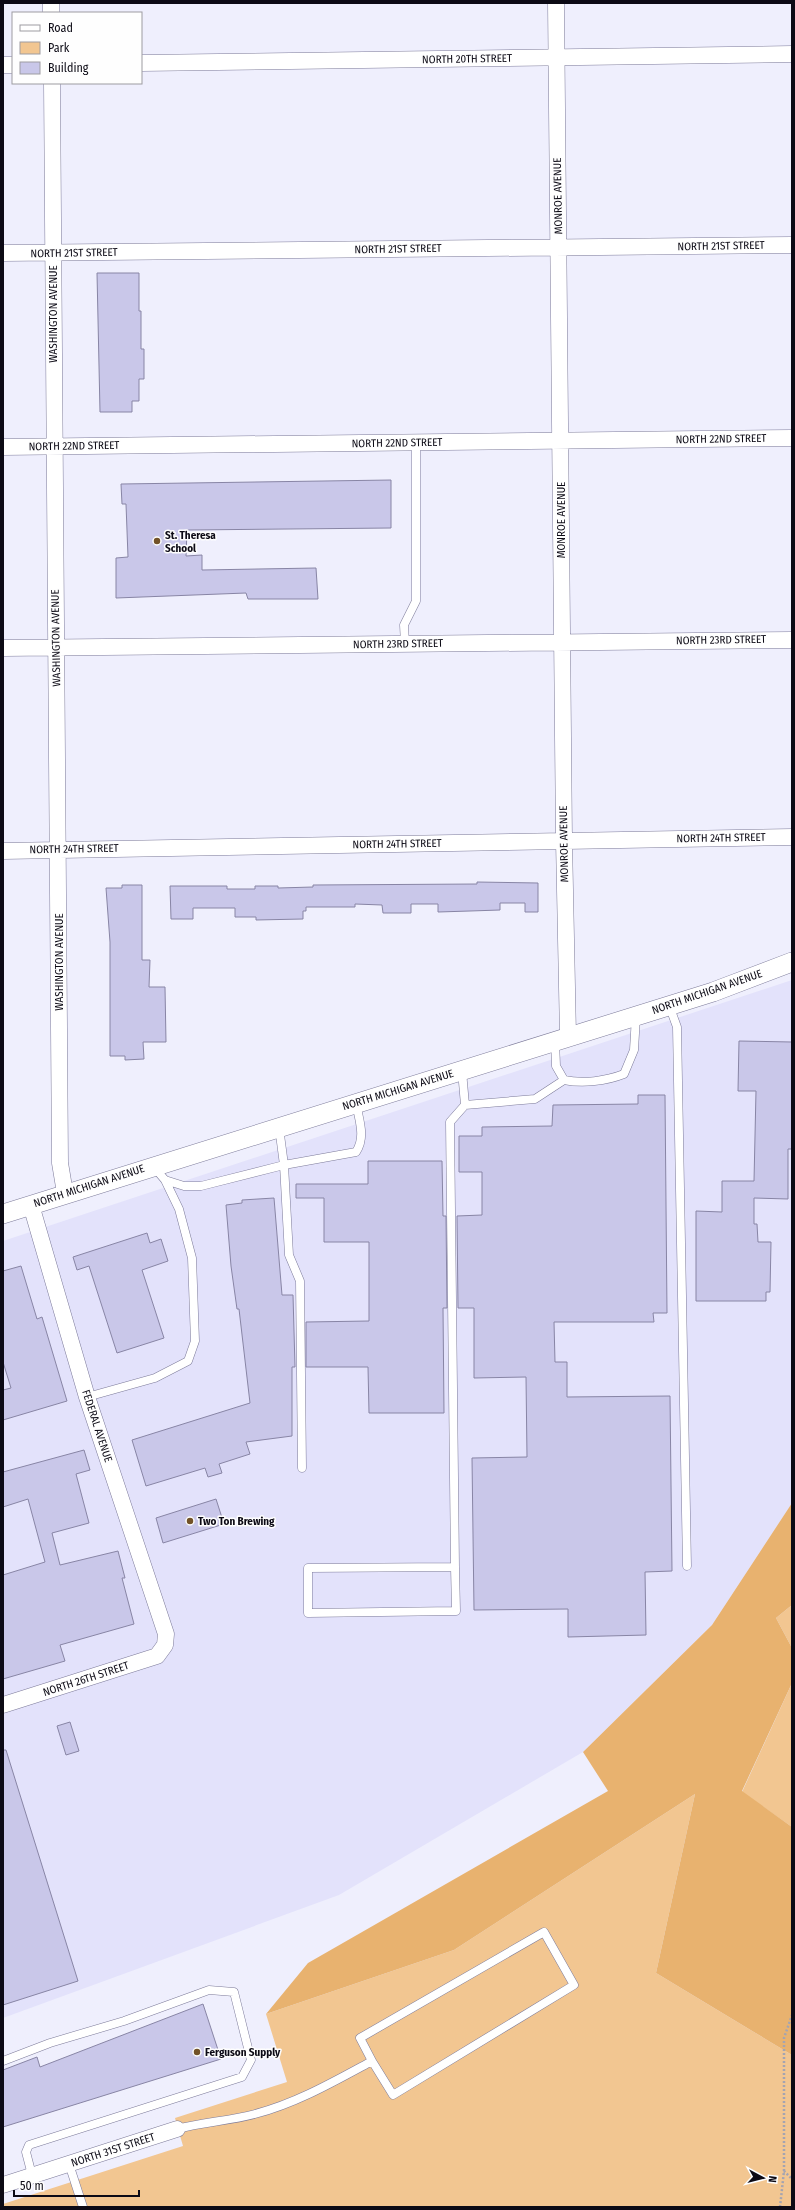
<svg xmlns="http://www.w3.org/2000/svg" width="795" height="2210" font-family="'Fira Sans Condensed',sans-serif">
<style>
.built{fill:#e3e2fb}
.green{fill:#f2c691}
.forest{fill:#e8b26f}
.building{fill:#c9c7e9;stroke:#8885a5}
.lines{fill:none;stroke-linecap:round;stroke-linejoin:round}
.service-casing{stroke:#7d7b9a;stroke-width:9}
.minor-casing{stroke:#7d7b9a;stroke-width:17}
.tertiary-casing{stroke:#7d7b9a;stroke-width:20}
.path{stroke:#a4a4b1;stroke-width:2.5;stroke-dasharray:2 2;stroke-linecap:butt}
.service{stroke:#fff;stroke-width:8}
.minor{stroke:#fff;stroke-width:16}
.tertiary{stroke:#fff;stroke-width:19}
.poi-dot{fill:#725228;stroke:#fefefe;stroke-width:1.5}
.labels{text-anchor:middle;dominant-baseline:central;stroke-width:3;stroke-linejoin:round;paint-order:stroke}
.street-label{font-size:11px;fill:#0c0a15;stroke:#fefefe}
.poi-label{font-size:11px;font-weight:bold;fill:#0c0a15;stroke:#fefefe;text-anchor:start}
</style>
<rect width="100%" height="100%" fill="#efeffd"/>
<path class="built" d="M792 980V1503L712 1625 583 1752 339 1895 3 2018V1241Z"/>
<path class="green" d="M792 1605V1648L776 1618Z
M792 1683V1827L742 1792Z
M695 1794 656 1973 792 2055V2207H3V2204L183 2146 175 2118 287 2082 266 2014 454 1950Z"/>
<path class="forest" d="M792 1503V1605L776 1618 792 1648V1683L742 1791 792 1827V2055L656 1973 695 1794 454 1950 266 2014 308 1963 608 1791 583 1752 712 1625Z"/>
<path class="building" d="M97 273H139V311H141V349H144V379H139V401H132V412H100Z
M391 480V528L187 530 186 556 202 555V570L316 568 318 599H248L246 593 116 598V558L128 557 126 504H122L121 484Z
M477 882 538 883V912H525V903H500V910L470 911 438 912V904H411V913H383L382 905 355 904V907H306V911H303V919L256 920V917H235V908H193V919H171L170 886H227V889H255V886H278V888L313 887V885L477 884Z
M122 885H142V960H150L149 987H165L166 1042H143L144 1059 125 1060V1056H110V942L106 888H122Z
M739 1041 792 1042V1149H788V1199L754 1198V1224H757L758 1242H771L770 1292H766V1301H696V1211L722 1212V1181H754L756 1091H738Z
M638 1095H665L667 1313H653L654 1322H554L555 1362H567V1397L670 1396 672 1571 645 1572 646 1635 568 1637V1609L474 1610 472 1458 527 1457 526 1377 474 1378V1308H458L457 1216 482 1215V1172H459V1136H482V1127L552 1126 553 1105 638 1104Z
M368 1161H442L443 1216H446L447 1308H443L444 1413H369L368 1367H306V1322L369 1321V1242H324V1198H296V1184H368Z
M274 1198 282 1295H293L295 1367H292V1436L246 1442 250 1454 219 1464 222 1473 208 1477 205 1468 146 1486 132 1440 250 1403 239 1309H237L231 1266 226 1205 242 1203V1200Z
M147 1233 150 1243 161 1239 168 1261 142 1270 164 1338 117 1353 89 1266 77 1270 73 1257Z
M21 1266 37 1319 42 1317 67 1401 3 1420V1390L11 1388 3 1362V1271Z
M84 1450 90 1470 76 1474 89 1523 52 1533 60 1565 118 1551 125 1578H122L134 1624 60 1645 65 1661 3 1679V1575L45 1562 28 1499 3 1507V1472Z
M216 1499 224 1524 163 1543 156 1518Z
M70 1722 79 1751 66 1755 57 1726Z
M3 1750H6L78 1981 3 2005Z
M203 2004 221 2059 3 2127V2070L37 2057 40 2067Z"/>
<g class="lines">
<g class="service-casing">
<path id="service" d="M405 644 404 625 416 601V443
M669 1005 677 1027 687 1566
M555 1041 556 1066 564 1080C583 1084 606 1081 624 1074L634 1050 636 1016
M462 1071 465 1105 535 1099 564 1080
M279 1127 284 1165 289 1255 300 1281 302 1468
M154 1167 165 1180 184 1186H201L284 1165 356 1152C366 1137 359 1120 356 1103
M87 1397 155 1378 188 1361 195 1341 192 1258 179 1209 165 1180
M455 1567 308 1568V1613L456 1611 455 1567 450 1122 465 1105
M3 2061 50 2043 124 2021 209 1990 234 1992 251 2060 242 2077 29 2145 26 2152 32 2175
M177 2129C203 2122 229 2121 255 2114 297 2103 335 2081 372 2061L360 2038 544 1932 574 1985 393 2095 372 2061
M69 2164 83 2207"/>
</g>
<g class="minor-casing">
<path id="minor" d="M51 3V13
M556 3 564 841 568 1036
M141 63 792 54
M3 65H13
M52 83 60 1163 65 1193
M3 253 792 245
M3 447 792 438
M3 648 792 640
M3 851 792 837
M3 1705 157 1656 165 1645 166 1634 87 1397 31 1205
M3 2185 177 2129"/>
</g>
<g class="tertiary-casing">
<path id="tertiary" d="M3 1214 713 992 792 962"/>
</g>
<path class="path" d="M784 2171V2038L792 2015
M780 2207 784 2171 792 2179"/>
<use href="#service" class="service"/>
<use href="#minor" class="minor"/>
<use href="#tertiary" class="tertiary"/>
</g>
<g class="poi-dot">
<circle cx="157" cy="541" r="4"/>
<circle cx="190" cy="1521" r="4"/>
<circle cx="197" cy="2052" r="4"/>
</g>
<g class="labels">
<g class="street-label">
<text transform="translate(467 59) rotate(-1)">NORTH 20TH STREET</text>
<text transform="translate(558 196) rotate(-91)">MONROE AVENUE</text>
<text transform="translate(721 246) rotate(-1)">NORTH 21ST STREET</text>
<text transform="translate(398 249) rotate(-1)">NORTH 21ST STREET</text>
<text transform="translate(74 253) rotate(-1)">NORTH 21ST STREET</text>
<text transform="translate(53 314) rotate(-90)">WASHINGTON AVENUE</text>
<text transform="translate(721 439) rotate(-1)">NORTH 22ND STREET</text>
<text transform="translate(397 443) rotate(-1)">NORTH 22ND STREET</text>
<text transform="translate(74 446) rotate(-1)">NORTH 22ND STREET</text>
<text transform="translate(561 520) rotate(-90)">MONROE AVENUE</text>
<text transform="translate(56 638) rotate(-91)">WASHINGTON AVENUE</text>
<text transform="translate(721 640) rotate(-1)">NORTH 23RD STREET</text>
<text transform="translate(398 644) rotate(-1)">NORTH 23RD STREET</text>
<text transform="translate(721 838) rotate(-1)">NORTH 24TH STREET</text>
<text transform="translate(397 844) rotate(-1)">NORTH 24TH STREET</text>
<text transform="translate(564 844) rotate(-91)">MONROE AVENUE</text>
<text transform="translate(74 849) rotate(-1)">NORTH 24TH STREET</text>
<text transform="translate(59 962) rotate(-90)">WASHINGTON AVENUE</text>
<text transform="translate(707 992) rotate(-19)">NORTH MICHIGAN AVENUE</text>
<text transform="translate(398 1090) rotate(-17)">NORTH MICHIGAN AVENUE</text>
<text transform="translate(89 1186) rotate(-18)">NORTH MICHIGAN AVENUE</text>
<text transform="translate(97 1426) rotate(72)">FEDERAL AVENUE</text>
<text transform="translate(86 1679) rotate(-18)">NORTH 26TH STREET</text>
<text transform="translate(113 2150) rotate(-18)">NORTH 31ST STREET</text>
</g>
<g class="poi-label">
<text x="165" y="535">St. Theresa<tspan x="165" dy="13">School</tspan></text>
<text x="198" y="1521">Two Ton Brewing</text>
<text x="205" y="2052">Ferguson Supply</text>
</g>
</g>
<rect width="795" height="2210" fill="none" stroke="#0c0a15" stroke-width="8"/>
<rect x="12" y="12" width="130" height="72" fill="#fefefe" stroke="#9d9ca1"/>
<rect x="20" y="25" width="20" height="6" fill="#ffffff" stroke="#9d9ca1"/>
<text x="48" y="32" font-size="12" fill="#0c0a15">Road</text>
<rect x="20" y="42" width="20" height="12" fill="#f2c691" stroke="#9d9ca1"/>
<text x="48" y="52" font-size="12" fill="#0c0a15">Park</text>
<rect x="20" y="62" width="20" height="12" fill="#c9c7e9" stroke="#9d9ca1"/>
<text x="48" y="72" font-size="12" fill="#0c0a15">Building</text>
<g transform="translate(763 2178) rotate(97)" stroke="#fefefe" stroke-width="3" paint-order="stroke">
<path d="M0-3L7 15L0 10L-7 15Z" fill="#0c0a15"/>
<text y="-6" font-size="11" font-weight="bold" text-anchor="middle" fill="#0c0a15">N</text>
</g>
<path d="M14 2190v6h125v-6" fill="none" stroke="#0c0a15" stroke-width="2"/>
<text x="20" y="2190" font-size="12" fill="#0c0a15" stroke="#fefefe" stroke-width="3" paint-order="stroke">50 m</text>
</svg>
